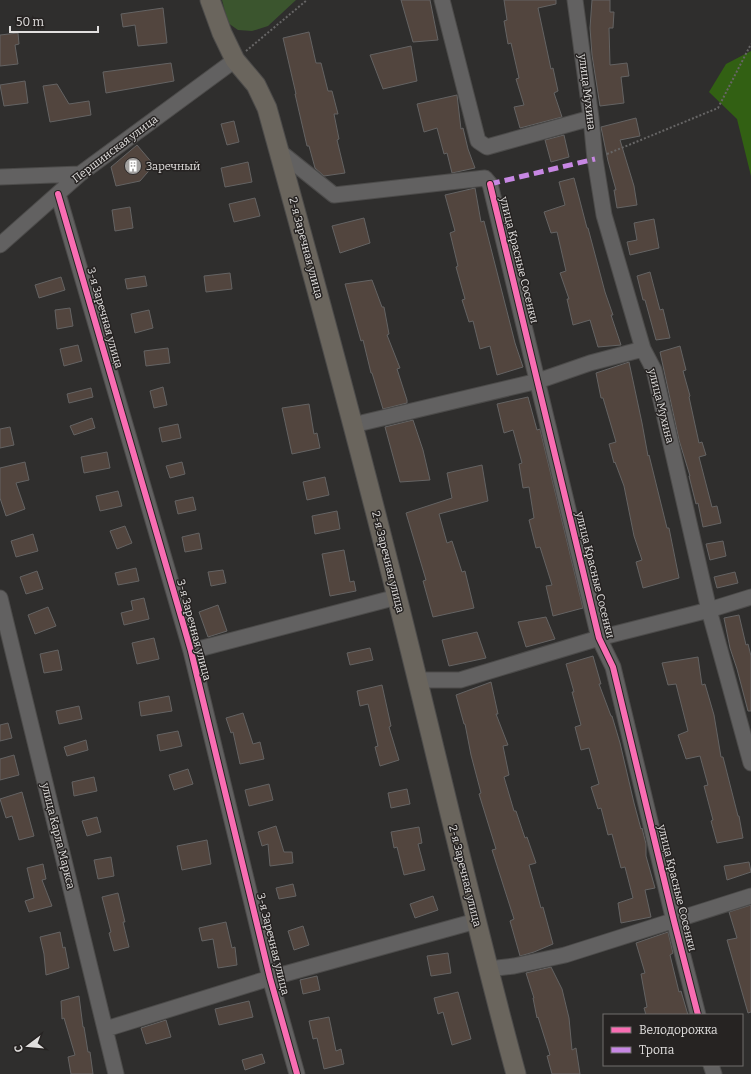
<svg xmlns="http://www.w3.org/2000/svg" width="751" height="1074" font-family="Bitter,serif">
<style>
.green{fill:#3b552e}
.forest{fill:#326013}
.building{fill:#52453e;stroke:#646363}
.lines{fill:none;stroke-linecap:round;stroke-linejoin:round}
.minor-casing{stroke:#4c4b4a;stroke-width:17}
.major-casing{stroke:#4c4b4a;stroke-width:21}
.path{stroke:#676666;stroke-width:2;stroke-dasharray:2 2;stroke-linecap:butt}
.minor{stroke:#626161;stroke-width:15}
.major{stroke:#6a655d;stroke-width:19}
.quiet{stroke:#c787e3;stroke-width:5;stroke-dasharray:10 5;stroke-linecap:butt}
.cycleway-casing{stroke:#262322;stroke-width:8}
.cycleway{stroke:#f96db3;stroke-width:6}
.labels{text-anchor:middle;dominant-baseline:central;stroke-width:3;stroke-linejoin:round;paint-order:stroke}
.street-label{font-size:11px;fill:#e1dfde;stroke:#262322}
.poi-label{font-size:11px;fill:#e1dfde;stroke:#262322;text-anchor:start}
</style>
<rect width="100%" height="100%" fill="#2f2e2d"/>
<path class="green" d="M222 0H296L268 26 252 31 238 30 228 23Z"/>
<path class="forest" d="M751 51V176L737 119 709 92 726 64Z"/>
<path class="building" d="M401 0H430L438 40 413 42Z
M504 0H556V4L538 8 551 69 553 68 558 91 554 93 562 117 520 128 514 107 524 105 516 79 519 78 511 43 508 44 504 21 507 20Z
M592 0H610V12H614L613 28H609L610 65 627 63 629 76 621 77 624 103 600 106 592 55 590 28Z
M163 8 167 43 138 46 135 25 123 27 121 14Z
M309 32 316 63H321L328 91H332L338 114H334L339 139 337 140 345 173 324 176 315 168 309 146H307L295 94H296L283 38Z
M18 33 19 44 15 45 18 64 0 66V35Z
M411 46 417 81 383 89 370 55Z
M171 63 174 81 106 93 103 72Z
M25 81 28 103 4 106 0 85Z
M57 84 69 104 89 101 91 115 50 122 43 86Z
M457 95 461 129 463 128 468 149 475 168 452 173 447 153 444 154 437 128 424 132 417 104Z
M636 118 640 136 620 140 634 186 637 205 617 208 614 190H616L608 161 601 127Z
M234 121 239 142 227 145 221 124Z
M564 135 569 157 551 162 545 140Z
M137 145 154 165 140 181 116 186 111 167Z
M248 162 252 182 225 187 221 168Z
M574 178 587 228H588L605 292 613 315H611L621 345 598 347 590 320 573 325 567 299H569L560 273 566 271 557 232 551 233 544 212 565 205 559 182Z
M475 188 481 222 484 221 515 343 523 367 497 375 490 346 480 349 473 321 469 322 462 300 465 299 456 267 458 266 450 233 455 231 445 195Z
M255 198 260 216 234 222 229 204Z
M130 207 133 228 115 231 112 210Z
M364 218 370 243 340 253 332 226Z
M654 219 659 248 630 255 627 242 637 240 634 223Z
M650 272 660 310 663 309 670 338 656 340 645 300H643L637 276Z
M230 273 232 289 206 292 204 276Z
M145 276 147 286 127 289 125 279Z
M61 277 65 290 39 298 35 285Z
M372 280 382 307H384L389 334 387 335 400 368 397 369 407 400V403L383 409 372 373H371L363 340 361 341 345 284Z
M70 308 73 326 57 329 55 310Z
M149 310 153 328 135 333 131 314Z
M78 345 82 361 64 366 60 349Z
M680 346 686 370 683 371 690 396 689 397 699 443 702 442 706 455 699 457 712 507 717 506 721 523 703 527 698 503 696 504 689 476H690L679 440 660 352Z
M168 348 170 363 146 366 144 351Z
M629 362 642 423 648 456 649 455 667 528H669L679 578 643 588 636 562 642 560 634 536 624 486 615 462 614 463 609 444 616 442 603 398H601L596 373Z
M163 387 167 405 154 408 150 391Z
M91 388 93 397 69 403 67 394Z
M528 397 537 430 540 429 583 608 553 616 546 586 552 585 540 547 536 548 529 520 534 518 529 487 523 488 519 464 522 463 513 430 504 433 497 404Z
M309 404 314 434 317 433 320 448 292 454 282 408Z
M92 418 95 428 74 435 70 426Z
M413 420 423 450 430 480 400 482 385 427Z
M178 424 181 438 162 442 159 428Z
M10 427 14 445 0 448V429Z
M107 452 110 468 84 473 81 457Z
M25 462 29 480 16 483 25 509 6 516 0 498V468Z
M182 462 185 474 170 478 166 466Z
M482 465 488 501 439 514 447 543 452 541 462 572 465 571 474 608 433 617 423 581 426 580 406 513 452 498 447 473Z
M325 477 329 495 307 500 303 482Z
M118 491 122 506 100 511 96 496Z
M193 497 196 510 178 514 175 501Z
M337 511 340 529 315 534 312 516Z
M125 526 132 543 117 549 110 531Z
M199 533 202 549 185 552 182 537Z
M33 534 38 551 16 557 11 541Z
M723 541 726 556 710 560 706 544Z
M344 550 350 582 354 581 356 591 330 596 322 554Z
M136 568 139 581 118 585 115 573Z
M223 570 226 583 211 586 208 572Z
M37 571 43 589 26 594 20 577Z
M735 572 738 583 717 588 714 577Z
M144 598 149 619 124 625 121 613 133 610 131 601Z
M218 605 227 631 208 637 199 612Z
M48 607 56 626 35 634 28 615Z
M739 615 746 645 748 644 751 656V711H748L737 669 730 648 724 618Z
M546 617 555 639 526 647 518 622Z
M477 632 486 658 449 666 442 640Z
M154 638 159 659 137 664 132 643Z
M370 648 373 660 350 665 347 653Z
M58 650 62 670 44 673 40 654Z
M593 656 601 684H599L611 716H612L620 743 634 803 641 829 642 828 646 844V856L655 888 645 890 651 917 621 923 618 903 633 898 625 867 621 868 612 834 608 835 601 808 598 809 591 787 599 784 589 748 581 750 575 727 581 725 572 692H574L566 664Z
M698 657 702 685 705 684 714 715 721 757H723L738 816H739L743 838 717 843 711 821 713 820 704 786 708 785 700 756 686 759 678 735 688 731 676 684 668 685 662 663Z
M491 682 498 714H496L508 745 503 746 509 775 504 777 514 811H516L525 838 527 837 536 863 529 865 541 908 543 907 553 944 534 952 520 956 510 921 514 919 492 850 496 849 479 794 481 793 471 755 465 724H464L456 695Z
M382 685 391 726 389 727 399 760 380 766 375 747 378 746 368 704 360 706 357 691Z
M169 696 172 711 141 716 139 702Z
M79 706 82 719 59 724 56 711Z
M243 713 253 744 260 742 264 759 240 764 233 732 231 733 226 718Z
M8 723 12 738 0 741V725Z
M178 731 182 746 160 751 157 735Z
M86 740 88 750 67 756 64 747Z
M14 755 19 775 0 780V759Z
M188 769 193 784 174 790 169 775Z
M94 777 97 791 74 796 72 782Z
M269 784 273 800 249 806 245 790Z
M407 789 410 804 391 808 388 793Z
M22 792 34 836 19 840 12 816 6 818 0 799Z
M97 817 101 832 87 836 82 821Z
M276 826 284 852H292L293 863 270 866 268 844 262 846 258 832Z
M419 827 422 843 418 844 425 870 404 875 397 847 394 848 391 832Z
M207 840 211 864 182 870 177 846Z
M111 857 114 876 98 879 94 860Z
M749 862 751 872 727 880 724 866Z
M43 864 46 879 42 880 52 906 29 912 25 901 34 898 27 868Z
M293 884 296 896 279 899 276 888Z
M118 893 125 922H123L129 947 114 951 109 933 111 932 102 897Z
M433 896 438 910 415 918 410 904Z
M751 905V1012L748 1013 727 940 737 938 729 912Z
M226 922 232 948 235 947 237 965 218 968 213 939 202 941 199 928Z
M303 926 309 945 294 950 288 931Z
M60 932 63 948 65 947 69 968 46 975 44 954 40 937Z
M668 932 673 953 670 955 679 992 681 991 688 1015H646L644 1008 647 1007 641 974 645 973 636 943Z
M448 953 451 973 431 976 427 956Z
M551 967 562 989 569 1018 572 1050 576 1048 580 1074H552L547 1056 550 1055 538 1017 537 1018 533 998H534L526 973Z
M317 976 320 990 303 994 300 980Z
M458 992 471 1039 452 1045 443 1012 438 1014 434 998Z
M79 996 83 1027H84L88 1052H90L93 1074H71L68 1057 75 1055 64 1018 62 1019 61 1001Z
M249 1001 253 1017 219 1025 215 1009Z
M329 1017 336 1051 341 1049 344 1064 324 1069 317 1038 313 1039 309 1021Z
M166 1020 171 1037 146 1044 141 1028Z
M262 1054 265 1063 245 1070 242 1060Z"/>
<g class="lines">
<g class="minor-casing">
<path id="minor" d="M442 0 478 141 487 147 591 118
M575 0 591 118 595 159 604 215 643 349 654 370 709 610 751 763
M279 151 334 195 485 178 490 184 599 638 613 667 674 921 698 1015
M0 177 80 174
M58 194 191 651 270 978 297 1074
M0 245 80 174 235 60
M353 425 538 381 590 363 643 349
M0 598 116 1074
M191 651 397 597
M418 680H460L599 638 709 610 751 597
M488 969 514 966 565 955 751 896
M106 1029 270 978 476 921
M711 1065 714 1074"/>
</g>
<g class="major-casing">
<path id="major" d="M210 0 222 33 235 60 256 85 267 108C312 270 356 433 397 597 437 756 473 916 516 1074"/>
</g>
<path class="path" d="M246 51 307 0
M607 154 718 108 751 44"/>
<use href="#minor" class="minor"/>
<use href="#major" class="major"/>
<path class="quiet" d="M490 184 595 159"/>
<g class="cycleway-casing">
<path id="cycleway" d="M490 184 599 638 613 667 674 921 698 1015
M58 194 191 651 270 978 297 1074"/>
</g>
<use href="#cycleway" class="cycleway"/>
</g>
<defs>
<g id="building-disc" transform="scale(0.9)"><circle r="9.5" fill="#a3a1a0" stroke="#262322"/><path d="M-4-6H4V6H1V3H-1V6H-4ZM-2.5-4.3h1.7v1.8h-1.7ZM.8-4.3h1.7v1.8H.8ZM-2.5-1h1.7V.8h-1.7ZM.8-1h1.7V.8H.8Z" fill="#fff"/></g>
</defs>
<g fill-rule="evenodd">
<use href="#building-disc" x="133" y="166"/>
</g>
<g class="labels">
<g class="street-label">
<text transform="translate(587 92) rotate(83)">улица Мухина</text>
<text transform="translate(115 149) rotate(-37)">Першинская улица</text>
<text transform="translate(306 248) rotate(75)">2-я Заречная улица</text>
<text transform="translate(519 260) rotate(76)">улица Красные Сосенки</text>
<text transform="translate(105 318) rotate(74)">3-я Заречная улица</text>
<text transform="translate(661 406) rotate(76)">улица Мухина</text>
<text transform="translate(388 562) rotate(76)">2-я Заречная улица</text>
<text transform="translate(595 575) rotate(76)">улица Красные Сосенки</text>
<text transform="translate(194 630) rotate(75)">3-я Заречная улица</text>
<text transform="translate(58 836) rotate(76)">улица Карла Маркса</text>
<text transform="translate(465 876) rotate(76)">2-я Заречная улица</text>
<text transform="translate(677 888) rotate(76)">улица Красные Сосенки</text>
<text transform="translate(273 944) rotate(76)">3-я Заречная улица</text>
</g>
<g class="poi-label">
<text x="146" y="166">Заречный</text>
</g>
</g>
<rect x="603" y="1014" width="140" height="52" fill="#262322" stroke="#716e6d"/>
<rect x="611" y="1027" width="20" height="6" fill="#f96db3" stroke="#716e6d"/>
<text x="639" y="1034" font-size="12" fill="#e1dfde">Велодорожка</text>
<rect x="611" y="1047" width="20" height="6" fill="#c787e3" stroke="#716e6d"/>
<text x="639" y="1054" font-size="12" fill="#e1dfde">Тропа</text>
<g transform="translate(28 1046) rotate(254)" stroke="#262322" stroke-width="3" paint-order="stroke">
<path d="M0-3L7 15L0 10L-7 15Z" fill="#e1dfde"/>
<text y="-6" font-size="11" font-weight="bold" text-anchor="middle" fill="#e1dfde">С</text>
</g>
<path d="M10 26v6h88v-6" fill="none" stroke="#e1dfde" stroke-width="2"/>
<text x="16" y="26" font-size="12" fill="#e1dfde" stroke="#262322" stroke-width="3" paint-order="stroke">50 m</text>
</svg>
